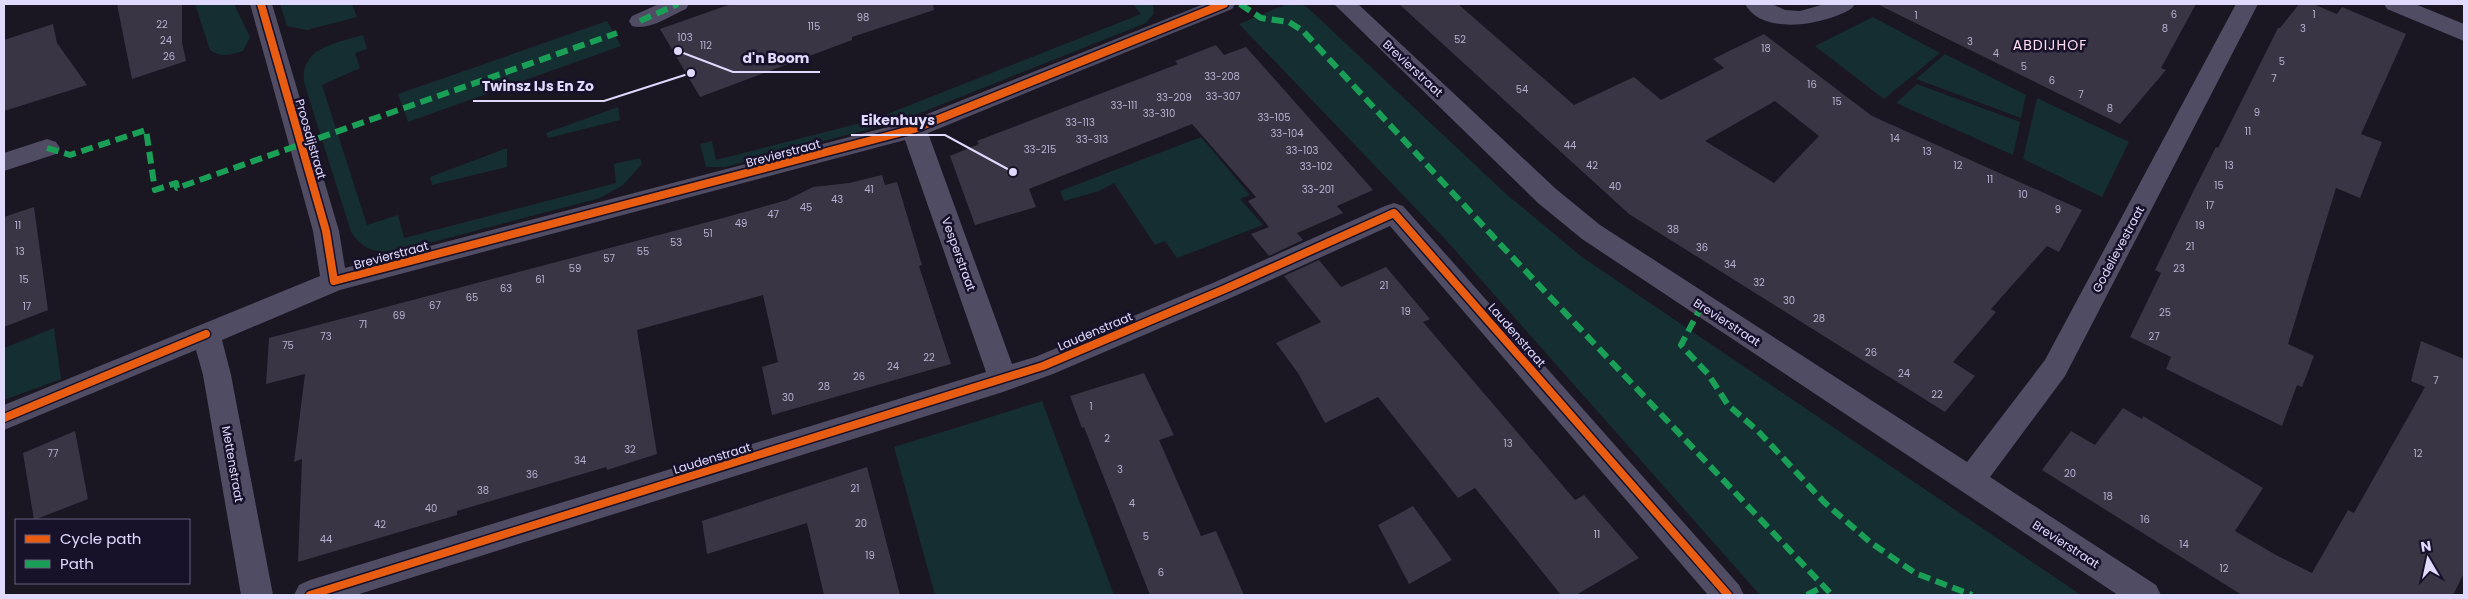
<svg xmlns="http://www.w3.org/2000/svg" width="2468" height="599" font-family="Poppins,sans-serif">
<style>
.green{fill:#152e31}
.building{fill:#393545;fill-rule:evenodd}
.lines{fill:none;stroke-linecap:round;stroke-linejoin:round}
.pedestrian{fill:#4f4c64;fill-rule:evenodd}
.minor{fill:#4f4c64;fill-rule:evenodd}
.quiet{stroke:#1a9f57;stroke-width:6;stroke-dasharray:12 6;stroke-linecap:butt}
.cycleway-casing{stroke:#171129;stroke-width:11}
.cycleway{stroke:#e95d12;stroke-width:8}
.labels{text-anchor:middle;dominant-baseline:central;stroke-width:5;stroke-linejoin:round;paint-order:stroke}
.number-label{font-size:10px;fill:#b6b1d0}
.street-label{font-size:12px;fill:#e0dafe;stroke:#171129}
.neighbourhood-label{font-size:14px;letter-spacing:1px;fill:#fedcf0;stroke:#171129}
.leader{fill:none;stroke:#e0dafe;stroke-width:2}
.callout-dot{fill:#e0dafe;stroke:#171129;stroke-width:2}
.callout-label{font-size:14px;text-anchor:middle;font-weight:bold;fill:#e0dafe;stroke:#171129;stroke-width:5;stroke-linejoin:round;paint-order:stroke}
</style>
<rect width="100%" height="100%" fill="#1a1723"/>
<path class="green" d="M195 4H234L250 37 243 51C231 55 220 58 210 50Z
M280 4H352L357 17 307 30 287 26Z
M1133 4H1153L1154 13 1146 23 900 121 725 167H706L700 144 712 141 716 160 872 120 1141 14Z
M1287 4H1302L1308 8 1505 193 1582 257 2081 595H1760L1446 240 1239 24Z
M1873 17 1940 53 1884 99 1815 46Z
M607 21 621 46 408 122 398 94Z
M363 35 367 49 355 53 360 68 322 85 367 225 398 215 404 238 616 183 614 164 640 158 642 164 623 185 600 198 402 250C379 253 365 253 351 232L304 82C300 47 337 43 363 35Z
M1945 54 2026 95 2021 118 1916 79Z
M1917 84 2020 122 2013 155 1896 103Z
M2037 98 2129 142 2102 197 2023 159Z
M618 107 620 120 548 138 546 133Z
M1201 137 1250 195 1240 199 1263 225 1177 258 1165 241 1155 245 1114 183 1099 191 1064 201 1060 191Z
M507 148V167L432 185 430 177Z
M54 328 61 379 4 400V348Z
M1042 401 1114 595H935L894 447Z"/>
<path class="building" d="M117 4H182V42L186 61 132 79Z
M731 4H933L934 10 852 37V40L700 97 660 29Z
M1399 4H1458L1574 105 1634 77 1661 100 1724 68 1713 59 1764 34 1872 116 2082 210 2059 252 2047 246 1991 309 1996 312 1953 362 1975 376 1945 412 1629 214ZM1775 101 1819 136 1774 183 1705 141Z
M1877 4H2196L2161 68 2166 70 2120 124Z
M2299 4H2313L2337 14 2342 7 2406 34 2361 134 2382 142 2360 198 2336 188 2288 344 2314 356 2302 387 2297 385 2282 426 2166 369 2171 357 2130 337 2161 273 2155 270 2193 192 2216 147 2218 148 2278 28H2280Z
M53 24 57 43 87 85 4 111V40Z
M1216 45 1224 55 1246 47 1373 190 1337 206 1343 213 1297 233 1303 240 1269 256 1251 234 1269 227 1248 201 1256 197 1192 124 1029 189 1036 207 975 225 950 156 979 144 977 141 1178 64 1175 61Z
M882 175 885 185 897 182 922 265 919 266 951 364 772 415 762 367 778 362 763 295 637 330 657 454 607 470 606 467 508 496 457 511V515L298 562 302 459 294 462 305 374 266 384 269 338 723 218 787 200 813 187 849 183Z
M34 207 48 310 4 327V217Z
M1319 260 1341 287 1386 267 1430 319 1423 322 1575 500 1584 495 1639 558 1576 595H1561L1475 488 1458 498 1378 397 1325 423 1298 373 1276 343 1321 322 1284 276Z
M2421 341 2464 359V573L2453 595H2242L2042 470 2071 431 2095 445 2123 408 2142 419 2143 416 2263 488 2235 531 2276 555 2312 573 2348 510 2354 513 2425 387 2411 381Z
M1144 373 1174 435 1159 440 1201 536 1216 531 1244 595H1150L1084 427 1082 428 1070 396Z
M75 431 88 499 34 520 23 453Z
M867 467 900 595H824L807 523 707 554 702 521Z
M1413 506 1452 560 1409 584 1378 525Z"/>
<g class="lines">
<path class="pedestrian" d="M659 4H689L686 9C670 16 649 31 632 26L629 21 632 16Z"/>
<path class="minor" d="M250 4H272L339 231 345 268 907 122 1204 4H1235L1232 9 928 133 1012 364 1035 357 1215 282 1385 206 1394 203 1403 206 1739 585 1744 595H1708L1390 226 1235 296 1053 374 1003 392 356 595H294L299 585 310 580 986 372 905 140 340 290 222 340 231 375 273 595H241L203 375 196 350 4 430V405L320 276 313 231Z
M1334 4H1358L1556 189 1600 225 1967 462 2045 360 2236 4H2258L2065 376 1990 477 2156 585 2161 595H2118L1582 239 1538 203Z
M1745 4H1772L1785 10 1800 11 1825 4H1855C1851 11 1843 13 1836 16 1810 26 1761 33 1745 4Z
M2384 4H2415L2464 24V41L2387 9Z
M47 139 56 142 60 148 56 154 4 171V153Z"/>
<path class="quiet" d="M1240 4 1261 18 1289 22 1303 31 1500 244 1832 595
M640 21 678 4
M47 148 70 155 146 130 155 190 176 183 177 188 617 33
M1702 305 1681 345 1708 374 1728 405 1758 431 1824 502 1870 542 1915 573 1972 595
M1807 595 1824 586"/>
<g class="cycleway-casing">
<path id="cycleway" d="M261 4 326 231 334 281 914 129 1224 4
M4 418 206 334
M310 595 1043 366 1225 289 1394 213 1728 595"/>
</g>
<use href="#cycleway" class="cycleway"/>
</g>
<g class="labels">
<g class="number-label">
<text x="2174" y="14">6</text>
<text x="2314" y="14">1</text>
<text x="1916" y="15">1</text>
<text x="863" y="17">98</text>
<text x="162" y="24">22</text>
<text x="814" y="26">115</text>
<text x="2165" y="28">8</text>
<text x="2303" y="28">3</text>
<text x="685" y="37">103</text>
<text x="1460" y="39">52</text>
<text x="166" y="40">24</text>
<text x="1970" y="41">3</text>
<text x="706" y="45">112</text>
<text x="1766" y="48">18</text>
<text x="1996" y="53">4</text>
<text x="169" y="56">26</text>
<text x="2282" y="61">5</text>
<text x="2024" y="66">5</text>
<text x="1222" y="76">33-208</text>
<text x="2274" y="78">7</text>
<text x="2052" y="80">6</text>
<text x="1812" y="84">16</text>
<text x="1522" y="89">54</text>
<text x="2081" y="94">7</text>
<text x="1223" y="96">33-307</text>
<text x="1174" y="97">33-209</text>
<text x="1837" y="101">15</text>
<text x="1124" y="105">33-111</text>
<text x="2110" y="108">8</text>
<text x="2257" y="112">9</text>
<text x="1159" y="113">33-310</text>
<text x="1274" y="117">33-105</text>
<text x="1080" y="122">33-113</text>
<text x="2248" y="131">11</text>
<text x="1287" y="133">33-104</text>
<text x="1895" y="138">14</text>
<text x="1092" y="139">33-313</text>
<text x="1570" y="145">44</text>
<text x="1040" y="149">33-215</text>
<text x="1302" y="150">33-103</text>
<text x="1927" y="151">13</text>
<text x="1592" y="165">42</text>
<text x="1958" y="165">12</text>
<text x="2229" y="165">13</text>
<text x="1316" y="166">33-102</text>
<text x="1990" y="179">11</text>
<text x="2219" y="185">15</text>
<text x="1615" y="186">40</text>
<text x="869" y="189">41</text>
<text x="1318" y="189">33-201</text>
<text x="2023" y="194">10</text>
<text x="837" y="199">43</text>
<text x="2210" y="205">17</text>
<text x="806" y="207">45</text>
<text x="2058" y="209">9</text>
<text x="773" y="214">47</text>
<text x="741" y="223">49</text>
<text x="18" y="225">11</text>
<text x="2200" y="225">19</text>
<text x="1673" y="229">38</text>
<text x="708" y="233">51</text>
<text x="676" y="242">53</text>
<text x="2190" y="246">21</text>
<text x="1702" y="247">36</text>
<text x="20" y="251">13</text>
<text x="643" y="251">55</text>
<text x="609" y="258">57</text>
<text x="1730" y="264">34</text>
<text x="575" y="268">59</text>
<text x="2179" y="268">23</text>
<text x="24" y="279">15</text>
<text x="540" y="279">61</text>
<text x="1759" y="282">32</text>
<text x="1384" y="285">21</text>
<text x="506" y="288">63</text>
<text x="472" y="297">65</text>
<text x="1789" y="300">30</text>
<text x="435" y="305">67</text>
<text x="27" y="306">17</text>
<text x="1406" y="311">19</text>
<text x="2165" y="312">25</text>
<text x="399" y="315">69</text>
<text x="1819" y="318">28</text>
<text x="363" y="324">71</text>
<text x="326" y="336">73</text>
<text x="2154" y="336">27</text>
<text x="288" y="345">75</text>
<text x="1871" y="352">26</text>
<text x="929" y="357">22</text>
<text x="893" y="366">24</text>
<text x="1904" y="373">24</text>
<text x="859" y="376">26</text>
<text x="2436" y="380">7</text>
<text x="824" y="386">28</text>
<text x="1937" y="394">22</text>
<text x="788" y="397">30</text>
<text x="1091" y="406">1</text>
<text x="1107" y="438">2</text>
<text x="1508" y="443">13</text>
<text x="630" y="449">32</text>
<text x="53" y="453">77</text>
<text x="2418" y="453">12</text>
<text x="580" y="460">34</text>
<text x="1120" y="469">3</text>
<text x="2070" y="473">20</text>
<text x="532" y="474">36</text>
<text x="855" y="488">21</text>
<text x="483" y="490">38</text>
<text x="2108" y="496">18</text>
<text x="1132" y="503">4</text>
<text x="431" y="508">40</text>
<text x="2145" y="519">16</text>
<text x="861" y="523">20</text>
<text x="380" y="524">42</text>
<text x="1597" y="534">11</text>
<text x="1146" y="536">5</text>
<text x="326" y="539">44</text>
<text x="2184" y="544">14</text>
<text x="870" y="555">19</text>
<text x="2224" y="568">12</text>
<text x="1161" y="572">6</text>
</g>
<g class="street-label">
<text transform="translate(1413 68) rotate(43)">Brevierstraat</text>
<text transform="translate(311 139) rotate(74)">Proosdijstraat</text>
<text transform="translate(783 153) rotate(-15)">Brevierstraat</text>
<text transform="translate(2118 249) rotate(-62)">Godelievestraat</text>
<text transform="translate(959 254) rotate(70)">Vesperstraat</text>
<text transform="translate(391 255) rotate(-15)">Brevierstraat</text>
<text transform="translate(1727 322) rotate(33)">Brevierstraat</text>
<text transform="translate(1095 331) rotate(-23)">Laudenstraat</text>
<text transform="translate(1517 335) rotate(49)">Laudenstraat</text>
<text transform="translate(712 458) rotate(-17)">Laudenstraat</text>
<text transform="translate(233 464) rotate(80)">Mettenstraat</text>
<text transform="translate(2066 544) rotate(33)">Brevierstraat</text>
</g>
<g class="neighbourhood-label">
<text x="2050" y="45">ABDIJHOF</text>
</g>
</g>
<path class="leader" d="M678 51L733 72H820M691 73L604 101H473M1013 172L945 135H851"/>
<g class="callout-dot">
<circle cx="678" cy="51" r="5"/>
<circle cx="691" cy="73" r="5"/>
<circle cx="1013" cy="172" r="5"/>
</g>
<g class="callout-label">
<text x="776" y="63">d'n Boom</text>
<text x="538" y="91">Twinsz IJs En Zo</text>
<text x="898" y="125">Eikenhuys</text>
</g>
<rect width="2468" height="599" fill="none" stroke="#e0dafe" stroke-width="10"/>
<rect x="15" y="519" width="175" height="65" fill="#171129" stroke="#67617e"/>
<rect x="25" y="535" width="25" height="8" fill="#e95d12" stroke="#67617e"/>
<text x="60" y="544" font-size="15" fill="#e0dafe">Cycle path</text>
<rect x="25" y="560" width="25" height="8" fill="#1a9f57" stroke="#67617e"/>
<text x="60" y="569" font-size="15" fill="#e0dafe">Path</text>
<g transform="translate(2428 559) rotate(351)" stroke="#171129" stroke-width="4" paint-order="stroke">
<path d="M0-4L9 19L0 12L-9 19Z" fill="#e0dafe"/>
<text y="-8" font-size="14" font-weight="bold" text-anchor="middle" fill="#e0dafe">N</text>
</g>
</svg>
